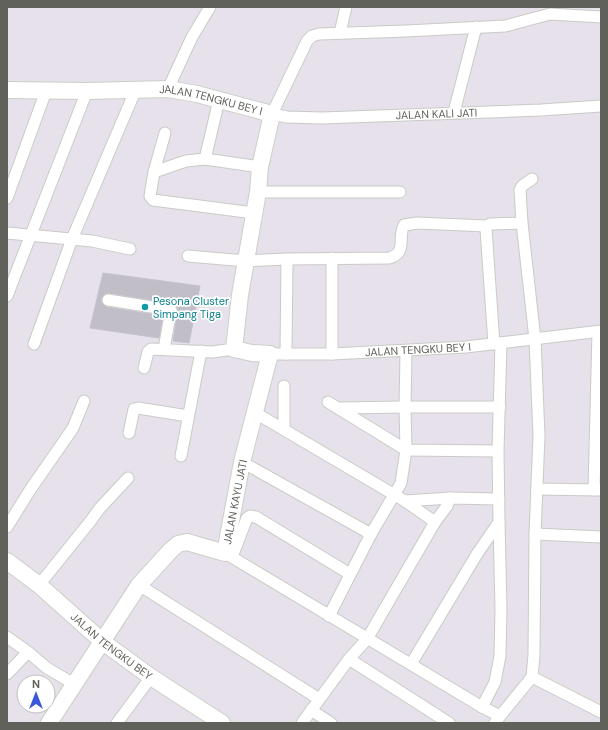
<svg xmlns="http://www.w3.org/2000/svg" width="608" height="730" font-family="'DM Sans',sans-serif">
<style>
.building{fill:#c1bec7;stroke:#c6c0cf}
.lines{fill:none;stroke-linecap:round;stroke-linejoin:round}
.street-casing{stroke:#c9cbc5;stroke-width:13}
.secondary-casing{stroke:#cccfc7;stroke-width:18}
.street{stroke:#fff;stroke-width:11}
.secondary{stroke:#fff;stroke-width:16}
.culture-dot{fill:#0f9aa8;stroke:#fff;stroke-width:1.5}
.labels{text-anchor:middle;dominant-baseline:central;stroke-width:3.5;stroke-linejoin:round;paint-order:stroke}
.street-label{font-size:11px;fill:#5f615a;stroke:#fff}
.culture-label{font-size:11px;fill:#0d838f;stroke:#fff;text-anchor:start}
</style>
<rect width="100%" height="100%" fill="#e6e1eb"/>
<path class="building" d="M103 273 200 286 189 343 173 341 178 311 177 307 175 304 109 293 105 294 101 299 102 303 107 307 163 316 159 338 90 328Z"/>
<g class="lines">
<g class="street-casing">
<g id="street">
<path id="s1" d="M601 17 550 14 505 26 406 31 319 34 312 36 307 41 272 114 287 117 322 118 541 110 601 106"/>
<path d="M340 33 346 7"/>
<path d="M168 89 192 37 210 7"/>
<path d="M219 100 205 159 186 161 154 172 150 196 153 200 254 213"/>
<path d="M454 112 476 27"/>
<path d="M205 159 260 167"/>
<path d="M154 172 165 133"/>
<path d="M258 192H400"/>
<path d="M7 198 46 91"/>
<path d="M522 223 520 190 522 186 532 179"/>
<path d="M7 233 92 241 130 249"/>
<path d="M188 256 246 261 287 259 389 258C408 253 397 238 404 225L417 223 487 226"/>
<path d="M332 258V354"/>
<path d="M7 296 87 91"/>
<path d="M108 300 171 310 164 349"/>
<path d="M34 344 72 239 136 89"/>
<path d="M494 344 486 229 487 226 490 224 522 223 535 339 539 436 535 534 534 655 532 677"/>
<path id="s2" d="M270 354H332L466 347 601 331"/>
<path d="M286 354 287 259"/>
<path d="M144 368 148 352 151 349 212 352 234 349"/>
<path d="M284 386V429"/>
<path d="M328 402 406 450 498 451"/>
<path d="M338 408 405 407H500"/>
<path d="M254 412 405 501 435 522"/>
<path d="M129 433 134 409 138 408 188 416"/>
<path d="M181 456 201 351"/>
<path d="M242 462 371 534"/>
<path d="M537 489 600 490"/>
<path d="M594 490 598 332"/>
<path d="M405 501 450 498 499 499"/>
<path d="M7 527 30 490 73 428 84 401"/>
<path d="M535 534 601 537"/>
<path d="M225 553 482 707 500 716 495 723"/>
<path d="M232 557 247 518 250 516 256 517 350 574"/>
<path d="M39 585 89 523 100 508 128 478"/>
<path d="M139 585 319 699"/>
<path d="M329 616 371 534 401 483 406 450 405 407 406 351"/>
<path d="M7 637 28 652 47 668 74 684"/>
<path d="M349 659 449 723"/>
<path d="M411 664 477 554 499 522"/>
<path d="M7 674 28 652"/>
<path d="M482 707 495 682 500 656 501 609 499 522 498 451 501 343"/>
<path d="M311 710 331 723"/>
<path d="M500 716 532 677 601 712"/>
<path d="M117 723 151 677"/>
<path d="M302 723 349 659 367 639 435 522 447 506 450 498"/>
</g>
</g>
<g class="secondary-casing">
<g id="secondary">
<path id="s3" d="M7 90 87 91 168 89 197 94 272 114 260 167 258 192 240 295 234 349 252 353 270 354 242 462 225 553 187 542 178 544 171 550 139 585 49 723"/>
<path id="s4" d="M7 561 39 585 103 642 151 677 222 723"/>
</g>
</g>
<use href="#street" class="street"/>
<use href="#secondary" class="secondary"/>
</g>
<circle class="culture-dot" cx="145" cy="307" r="4"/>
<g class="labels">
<g class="street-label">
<text stroke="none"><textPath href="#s3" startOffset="205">JALAN TENGKU BEY I</textPath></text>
<text stroke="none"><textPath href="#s1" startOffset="544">JALAN KALI JATI</textPath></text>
<text stroke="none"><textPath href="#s2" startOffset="148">JALAN TENGKU BEY I</textPath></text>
<text transform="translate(235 502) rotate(-79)">JALAN KAYU JATI</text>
<text stroke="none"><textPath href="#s4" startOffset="135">JALAN TENGKU BEY</textPath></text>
</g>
<g class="culture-label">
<text x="153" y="301">Pesona Cluster<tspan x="153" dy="13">Simpang Tiga</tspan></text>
</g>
</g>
<rect width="608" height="730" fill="none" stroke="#5f615a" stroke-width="16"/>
<g transform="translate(36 694)"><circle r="19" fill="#ffffff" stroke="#bfc0bd"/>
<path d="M0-3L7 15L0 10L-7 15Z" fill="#3859db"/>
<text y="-6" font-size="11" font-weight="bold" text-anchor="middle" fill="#5f615a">N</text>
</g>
</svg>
